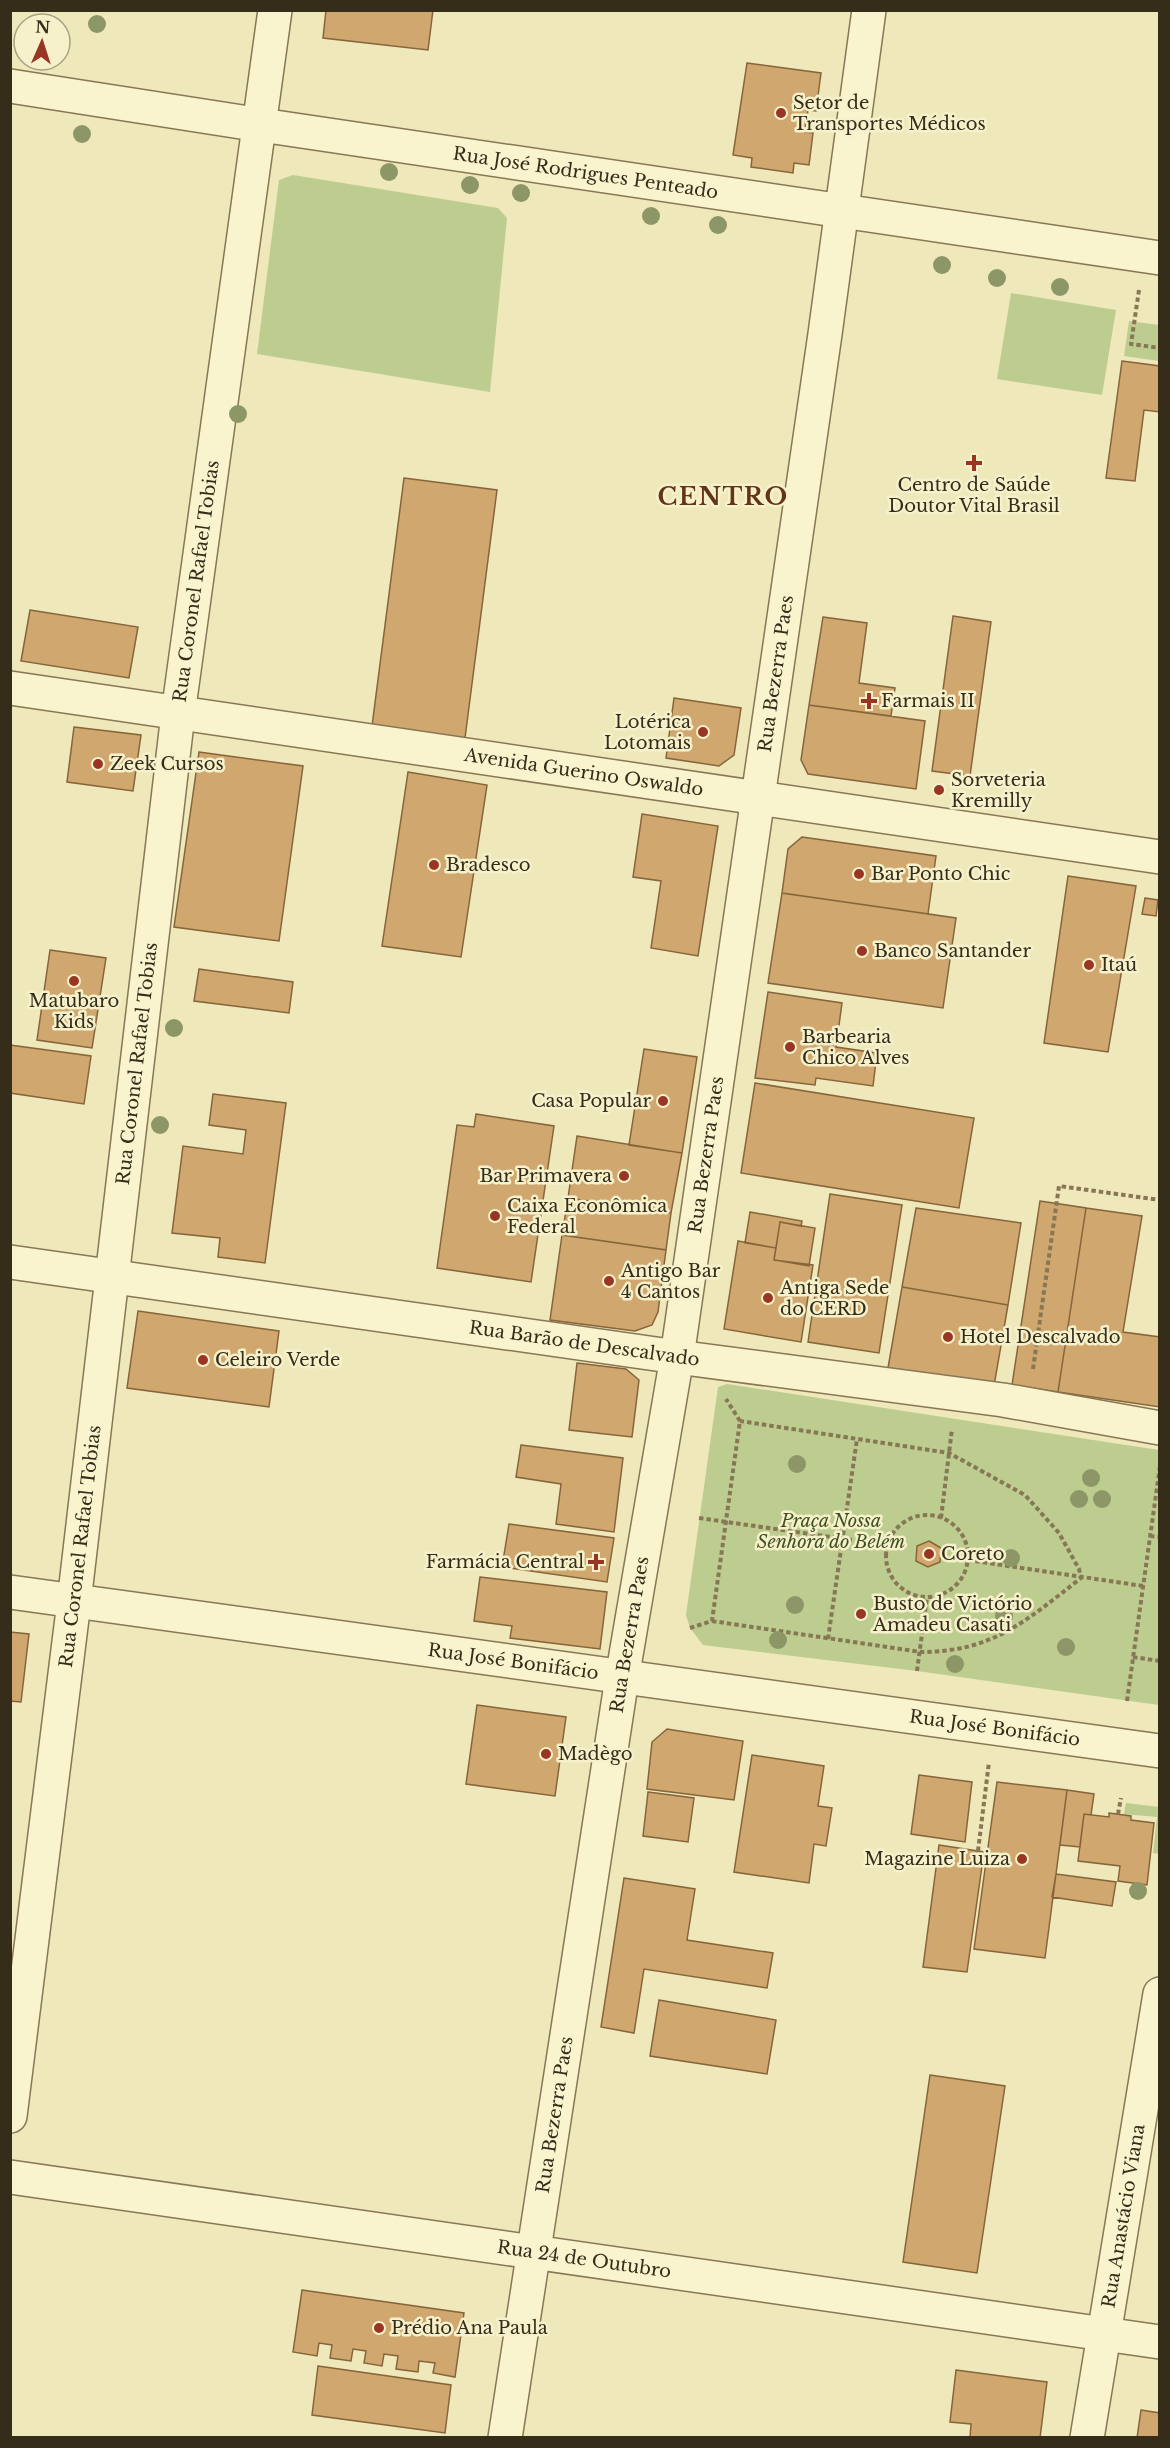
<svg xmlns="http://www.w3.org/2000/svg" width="1170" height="2448" font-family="'Libre Baskerville',serif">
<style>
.green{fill:#bccd8f}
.building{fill:#cfa76f;stroke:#87653a;stroke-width:1.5}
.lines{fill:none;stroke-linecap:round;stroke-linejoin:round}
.minor-casing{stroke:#877755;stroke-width:36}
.path{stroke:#877755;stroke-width:4;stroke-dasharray:4.5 3;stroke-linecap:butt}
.minor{stroke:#faf4ce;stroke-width:33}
.tree{fill:#8d9666}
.poi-dot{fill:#983523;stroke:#f6f1cb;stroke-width:2}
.labels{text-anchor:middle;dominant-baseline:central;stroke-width:5;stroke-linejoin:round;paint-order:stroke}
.poi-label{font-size:18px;fill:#352c1a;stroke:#f6f1cb;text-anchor:start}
.street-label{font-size:18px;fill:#352c1a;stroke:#f6f1cb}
.park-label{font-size:18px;font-style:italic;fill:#3d5220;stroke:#f6f1cb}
.district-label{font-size:24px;font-weight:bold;letter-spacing:1.5px;fill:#633418;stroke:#f6f1cb}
</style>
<rect width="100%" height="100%" fill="#efe8bb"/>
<path class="green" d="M293 175 498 208 507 218 490 392 257 354 279 180Z
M1011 293 1116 310 1102 395 997 379Z
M1129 321 1159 325V361L1124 356Z
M727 1384 1159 1450V1705L917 1671 703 1645 690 1628 686 1615 718 1387Z
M1126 1803 1159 1807V1854L1153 1853 1157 1817 1124 1814Z"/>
<path class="building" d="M326 10H433L428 50 323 38Z
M747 63 821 73 816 111 808 110 805 132 813 133 809 165 794 163 793 173 751 167 752 158 733 155Z
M1122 361 1160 366V412L1144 410 1135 481 1106 478Z
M404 478 497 490 465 738 372 726Z
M30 610 138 627 129 678 21 661Z
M953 616 991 622 970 776 932 771Z
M823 617 867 623 859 683 895 688 891 716 809 705Z
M674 698 741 708 734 755 719 766 666 758Z
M809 705 925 721 916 789 808 774 801 760Z
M74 727 141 735 133 791 67 782Z
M199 752 303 766 279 941 174 927Z
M408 772 487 785 461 957 382 946Z
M642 814 718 826 698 956 651 948 661 881 633 877Z
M802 837 936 856 928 914 782 893 788 849Z
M1068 876 1136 886 1108 1052 1044 1043Z
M782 893 956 918 943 1008 768 983Z
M1145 898 1158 900 1156 916 1142 914Z
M50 950 106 958 92 1048 37 1040Z
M199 969 293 982 289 1013 194 1001Z
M768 992 842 1003 836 1047 877 1053 873 1086 816 1078 815 1085 755 1078Z
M10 1045 91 1056 84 1104 10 1093Z
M644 1049 697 1057 682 1153 629 1145Z
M755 1083 974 1118 959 1208 741 1173Z
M213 1094 286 1103 265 1263 218 1257 220 1238 172 1233 183 1146 243 1154 246 1130 209 1125Z
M476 1114 554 1126 531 1282 437 1268 457 1125 474 1127Z
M577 1136 682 1153 671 1213 568 1198Z
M830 1194 902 1205 879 1353 808 1342Z
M568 1198 671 1213 666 1250 562 1235Z
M1040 1201 1086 1208 1058 1392 1012 1385Z
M916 1208 1021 1223 1008 1305 902 1287Z
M1086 1208 1142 1216 1123 1332 1160 1337V1407L1058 1392Z
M750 1212 802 1221 801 1226 780 1222 776 1248 745 1243Z
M780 1222 815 1228 809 1266 774 1260Z
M562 1235 666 1250 658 1312 652 1325 635 1331 550 1320Z
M738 1241 776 1248 774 1260 813 1265 801 1342 724 1329Z
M902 1287 1008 1305 994 1386 888 1368Z
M138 1311 279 1331 269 1407 127 1388Z
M577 1363 626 1369 639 1380 632 1437 569 1430Z
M521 1445 623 1458 614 1532 556 1524 561 1484 516 1477Z
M509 1524 614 1538 607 1582 502 1567Z
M929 1541 941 1548 940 1562 928 1567 916 1561 917 1546Z
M480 1577 607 1592 600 1649 510 1638 512 1626 474 1621Z
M10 1632 29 1634 21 1702 10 1701Z
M477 1705 566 1717 555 1796 466 1784Z
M667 1729 743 1741 734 1800 647 1789 652 1742Z
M752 1755 824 1766 818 1806 832 1808 826 1846 814 1844 809 1883 734 1872Z
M919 1775 972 1782 965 1842 911 1834Z
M997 1782 1067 1790 1045 1958 974 1949Z
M1067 1790 1094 1794 1091 1815 1084 1814 1080 1847 1060 1845Z
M648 1792 694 1798 688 1842 643 1836Z
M1109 1813 1131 1816V1820L1154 1823 1147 1885 1118 1881 1120 1866 1078 1861 1084 1814 1109 1817Z
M939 1845 984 1852 967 1972 923 1967Z
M1056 1874 1116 1882 1112 1906 1052 1897Z
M624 1878 695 1889 687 1940 773 1953 767 1988 644 1969 634 2033 601 2027Z
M659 2000 776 2020 767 2074 650 2056Z
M930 2075 1005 2086 977 2273 903 2262Z
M302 2290 464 2313 455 2377 433 2373 435 2363 419 2361 418 2372 396 2369 398 2356 384 2354 382 2366 364 2363 366 2351 353 2349 351 2361 330 2358 332 2345 319 2343 317 2356 293 2352Z
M318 2366 451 2385 445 2433 312 2415Z
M956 2370 1047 2382 1040 2438H970L971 2424 950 2422Z
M1141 2410 1160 2413V2438H1137Z"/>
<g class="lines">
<g class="minor-casing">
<g id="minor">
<path id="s1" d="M10 86 261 125 1160 258"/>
<path id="s2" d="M10 688 1160 857"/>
<path id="s3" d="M10 1262 677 1357 1003 1400 1160 1428"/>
<path id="s4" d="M10 1592 1160 1751"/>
<path id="s5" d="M10 2116 74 1602 178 714 275 10"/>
<path id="s6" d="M10 2177 1160 2342"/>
<path id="s7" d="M505 2438 622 1678 677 1357 825 334 869 10"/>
<path id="s8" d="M1087 2438 1160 1994"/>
</g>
</g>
<path class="path" d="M1139 290 1131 344 1160 348
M1033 1369 1059 1186 1160 1200
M886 1556a41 41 0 1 1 82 0a41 41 0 1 1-82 0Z
M699 1518 887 1545
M941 1518 952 1429
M1150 1536 1160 1537
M968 1560 1143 1586
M712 1621 921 1652C993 1652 1027 1620 1081 1578L1079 1569 1059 1533 1025 1495 949 1453 740 1421
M690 1628 712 1621 740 1421 726 1399
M828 1639 857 1439
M1133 1657 1160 1661
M917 1671 927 1597
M1127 1701 1160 1466
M1118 1814 1121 1798
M978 1851 989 1762"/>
<use href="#minor" class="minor"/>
</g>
<g class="tree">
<circle cx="97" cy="24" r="9"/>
<circle cx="82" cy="134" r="9"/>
<circle cx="389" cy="172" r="9"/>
<circle cx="470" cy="185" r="9"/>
<circle cx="521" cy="193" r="9"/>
<circle cx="651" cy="216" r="9"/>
<circle cx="718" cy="225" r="9"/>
<circle cx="942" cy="265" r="9"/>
<circle cx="997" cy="278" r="9"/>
<circle cx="1060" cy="287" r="9"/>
<circle cx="238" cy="414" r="9"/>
<circle cx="174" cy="1028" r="9"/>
<circle cx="160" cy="1125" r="9"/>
<circle cx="797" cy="1464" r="9"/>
<circle cx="1091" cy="1478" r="9"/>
<circle cx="1079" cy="1499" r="9"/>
<circle cx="1102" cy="1499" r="9"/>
<circle cx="1011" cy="1558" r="9"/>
<circle cx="795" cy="1605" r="9"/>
<circle cx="1004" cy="1616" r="9"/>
<circle cx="778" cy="1640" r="9"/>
<circle cx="1066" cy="1647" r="9"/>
<circle cx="955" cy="1664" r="9"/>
<circle cx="1138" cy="1891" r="9"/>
</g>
<g class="poi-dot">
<circle cx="781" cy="113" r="6"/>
<path d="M971 454h6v6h6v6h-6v6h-6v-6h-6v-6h6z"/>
<path d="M866 692h6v6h6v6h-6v6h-6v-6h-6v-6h6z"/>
<circle cx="703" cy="732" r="6"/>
<circle cx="98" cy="764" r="6"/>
<circle cx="939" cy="790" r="6"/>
<circle cx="434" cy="865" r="6"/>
<circle cx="859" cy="874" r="6"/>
<circle cx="862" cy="951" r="6"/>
<circle cx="1089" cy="965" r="6"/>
<circle cx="74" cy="981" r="6"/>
<circle cx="790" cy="1047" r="6"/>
<circle cx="663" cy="1101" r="6"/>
<circle cx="624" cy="1176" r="6"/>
<circle cx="495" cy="1216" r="6"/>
<circle cx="609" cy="1281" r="6"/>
<circle cx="768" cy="1298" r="6"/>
<circle cx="948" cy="1337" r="6"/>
<circle cx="203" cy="1360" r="6"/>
<circle cx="929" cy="1554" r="6"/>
<path d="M593 1553h6v6h6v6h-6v6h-6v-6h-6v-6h6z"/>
<circle cx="861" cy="1614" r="6"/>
<circle cx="546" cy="1754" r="6"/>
<circle cx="1022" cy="1859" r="6"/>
<circle cx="379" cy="2328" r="6"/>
</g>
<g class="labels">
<g class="poi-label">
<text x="793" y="103">Setor de<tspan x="793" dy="21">Transportes Médicos</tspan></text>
<text x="974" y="485" text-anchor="middle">Centro de Saúde<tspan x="974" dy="21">Doutor Vital Brasil</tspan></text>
<text x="881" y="701">Farmais II</text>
<text x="691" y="722" text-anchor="end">Lotérica<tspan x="691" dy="21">Lotomais</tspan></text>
<text x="110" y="764">Zeek Cursos</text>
<text x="951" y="780">Sorveteria<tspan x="951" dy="21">Kremilly</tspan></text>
<text x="446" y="865">Bradesco</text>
<text x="871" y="874">Bar Ponto Chic</text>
<text x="874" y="951">Banco Santander</text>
<text x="1101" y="965">Itaú</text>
<text x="74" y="1001" text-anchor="middle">Matubaro<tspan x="74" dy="21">Kids</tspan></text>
<text x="802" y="1037">Barbearia<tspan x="802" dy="21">Chico Alves</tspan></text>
<text x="651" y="1101" text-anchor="end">Casa Popular</text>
<text x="612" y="1176" text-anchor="end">Bar Primavera</text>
<text x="507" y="1206">Caixa Econômica<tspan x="507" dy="21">Federal</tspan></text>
<text x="621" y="1271">Antigo Bar<tspan x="621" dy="21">4 Cantos</tspan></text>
<text x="780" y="1288">Antiga Sede<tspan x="780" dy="21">do CERD</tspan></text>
<text x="960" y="1337">Hotel Descalvado</text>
<text x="215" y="1360">Celeiro Verde</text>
<text x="941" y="1554">Coreto</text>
<text x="584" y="1562" text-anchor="end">Farmácia Central</text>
<text x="873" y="1604">Busto de Victório<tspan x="873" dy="21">Amadeu Casati</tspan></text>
<text x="558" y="1754">Madègo</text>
<text x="1010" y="1859" text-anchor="end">Magazine Luiza</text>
<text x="391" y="2328">Prédio Ana Paula</text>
</g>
<g class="street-label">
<text stroke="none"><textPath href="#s1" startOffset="582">Rua José Rodrigues Penteado</textPath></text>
<text stroke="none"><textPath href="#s5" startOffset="1546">Rua Coronel Rafael Tobias</textPath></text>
<text stroke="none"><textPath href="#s7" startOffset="1785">Rua Bezerra Paes</textPath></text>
<text stroke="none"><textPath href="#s2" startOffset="580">Avenida Guerino Oswaldo</textPath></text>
<text stroke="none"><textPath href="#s5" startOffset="1060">Rua Coronel Rafael Tobias</textPath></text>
<text stroke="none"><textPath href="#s7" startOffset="1299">Rua Bezerra Paes</textPath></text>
<text stroke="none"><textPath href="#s3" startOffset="580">Rua Barão de Descalvado</textPath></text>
<text stroke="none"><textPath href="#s5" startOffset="574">Rua Coronel Rafael Tobias</textPath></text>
<text stroke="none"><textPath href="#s7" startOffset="813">Rua Bezerra Paes</textPath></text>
<text stroke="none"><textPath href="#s4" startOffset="508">Rua José Bonifácio</textPath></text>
<text stroke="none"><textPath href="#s4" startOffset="994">Rua José Bonifácio</textPath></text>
<text stroke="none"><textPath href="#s7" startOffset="327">Rua Bezerra Paes</textPath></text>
<text stroke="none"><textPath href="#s8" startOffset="225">Rua Anastácio Viana</textPath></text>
<text stroke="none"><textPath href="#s6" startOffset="580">Rua 24 de Outubro</textPath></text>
</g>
<g class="park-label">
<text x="831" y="1521">Praça Nossa<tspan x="831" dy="21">Senhora do Belém</tspan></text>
</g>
<g class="district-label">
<text x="723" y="496">CENTRO</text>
</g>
</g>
<rect width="1170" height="2448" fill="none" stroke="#352c1a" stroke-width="24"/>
<g transform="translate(42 42) rotate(3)"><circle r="28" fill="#f6f1cb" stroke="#a9a284" stroke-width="1.5"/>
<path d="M0-4.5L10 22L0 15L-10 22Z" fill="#983523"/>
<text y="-9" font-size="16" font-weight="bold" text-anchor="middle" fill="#352c1a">N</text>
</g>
</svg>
